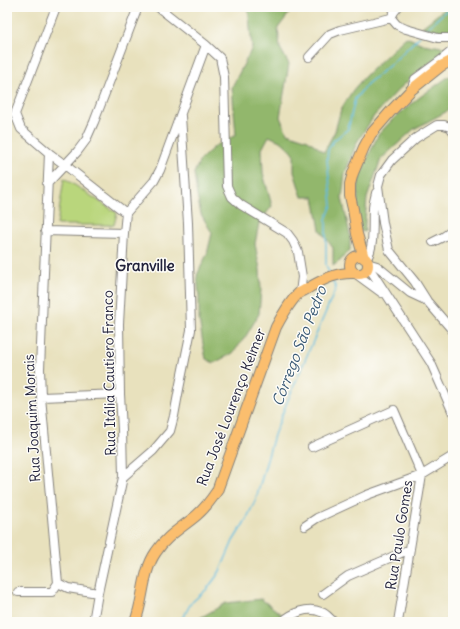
<svg xmlns="http://www.w3.org/2000/svg" width="460" height="629" font-family="Delius,sans-serif">
<style>
.green{fill:#b9d67c;stroke:#6e7c5c}
.forest{fill:#92b76c;stroke:#5a6c54}
.lines{fill:none;stroke-linecap:round;stroke-linejoin:round}
.stream{stroke:#61bcdf;stroke-width:1.5}
.minor-casing{stroke:#85827c;stroke-width:10}
.major-casing{stroke:#85827c;stroke-width:12}
.minor{stroke:#fff;stroke-width:8}
.major{stroke:#fbbe6e;stroke-width:10}
.labels{text-anchor:middle;dominant-baseline:central;stroke-width:3;stroke-linejoin:round;paint-order:stroke}
.street-label{font-size:14px;fill:#22223b;stroke:#fdfcf7}
.neighbourhood-label{font-size:15px;font-weight:bold;fill:#22223b;stroke:#fdfcf7}
.water-label{font-size:15px;font-style:italic;fill:#385874;stroke:#fdfcf7}
</style>
<rect width="100%" height="100%" fill="#fdfcf7"/>
<filter id="ink" filterUnits="userSpaceOnUse"><feTurbulence type="fractalNoise" baseFrequency=".025" numOctaves="2"/><feDisplacementMap in="SourceGraphic" scale="8" xChannelSelector="R" yChannelSelector="G"/><feConvolveMatrix kernelMatrix="1 2 1 2 8 2 1 2 1" color-interpolation-filters="sRGB"/></filter>
<filter id="wash" filterUnits="userSpaceOnUse"><feTurbulence type="fractalNoise" baseFrequency=".012" numOctaves="4" result="noise"/><feDisplacementMap in="SourceGraphic" scale="16" xChannelSelector="R" yChannelSelector="G"/><feGaussianBlur stdDeviation="0.9" result="paint"/><feColorMatrix in="noise" values="0 0 0 0 0 0 0 0 0 0 0 0 0 0 0 0 0 1.4 0 .05"/><feComposite in="paint" operator="in"/></filter>
<g filter="url(#wash)">
<rect width="100%" height="100%" fill="#e8e1bd"/>
<path class="green" d="M64 178 117 213 114 225H57Z"/>
<path class="forest" d="M248 7H297L291 11 278 28 280 48 289 64 280 117 287 133 308 140 324 152 335 131 341 109 353 90 366 75 406 37 423 44 448 48 438 57 418 72 398 90 374 116 357 142 345 173 342 198 350 235V250L341 260 333 266V248L320 230 314 197H302L294 172V153L282 142 269 136 262 149 263 173 272 206 259 223 255 244 260 269 261 290 259 314 246 336 233 353 214 363 206 359 203 344 199 319V297L197 275 207 254 212 233 201 214 197 196 194 173 200 160 215 146 236 135 232 87 252 48Z
M447 7H453V31L441 32 422 27Z
M453 75V108L414 129 381 159 367 198 365 221V232L360 231 357 208 359 177 378 135 394 118 420 97 448 77Z
M261 599 284 616V622H198L200 618 226 603Z"/>
<g class="lines">
<path class="stream" d="M424 31 450 7
M329 272 326 265V219L332 205 327 160 328 150 333 141 348 129 355 99 367 84 390 65 420 36
M176 622 184 616 191 603 207 589 216 577 220 571 233 541 246 520 256 499 274 435 287 402 336 288 332 280"/>
</g>
</g>
<g filter="url(#ink)">
<g class="lines">
<g class="minor-casing">
<path id="minor" d="M56 7 15 114 21 129 49 153 65 165 126 213
M158 7 206 45 220 58 224 77 227 186 232 197 241 205 287 233 293 241 298 252 302 277 300 293
M391 18 397 25 406 29 438 38H453
M391 18 394 12 398 7
M309 57 330 34 340 30 391 18
M411 90 415 79 441 60 453 50
M453 131 450 127 444 125H437L416 138 392 160 381 175 378 186 383 223 389 250 415 282 427 301 453 331
M49 153 40 369 41 397 58 583 68 588 98 593
M47 184 77 152 86 140 94 122 138 7
M45 231 124 233
M433 242 443 237 453 230
M366 260C375 247 372 224 373 209 373 204 375 198 376 193
M367 263 377 266 410 293 427 301
M368 266 431 363 453 413
M356 274 382 293
M41 397 120 394
M312 447 394 410 422 475 398 622
M123 477 153 451 170 431 174 416 179 389 191 330 188 223 181 116
M305 526 317 518 367 495 422 475 453 456
M18 592H52L58 583
M323 594 348 576 410 549
M93 622 98 593 123 477 122 430 120 394 119 324 124 233 126 213 154 181 160 170 206 45
M282 622C292 613 308 606 321 612 326 613 330 619 334 622"/>
</g>
<g class="major-casing">
<path id="major" d="M350 265a9 9 0 1 1 18 0a9 9 0 1 1-18 0Z
M364 258 357 234 353 209 350 196V184L353 173 364 147 371 134 391 111 411 90 441 66 453 60
M135 622C144 600 142 572 156 552 166 536 183 527 197 515 205 508 211 500 217 491L276 327C282 316 290 301 299 293 303 291 307 289 310 287 324 279 338 272 354 273"/>
</g>
<use href="#minor" class="minor"/>
<use href="#major" class="major"/>
</g>
</g>
<g class="labels">
<g class="street-label">
<text transform="translate(109 373) rotate(-91)">Rua Itália Cautiero Franco</text>
<text transform="translate(231 407) rotate(-69)">Rua José Lourenço Kelmer</text>
<text transform="translate(32 418) rotate(-93)">Rua Joaquim Morais</text>
<text transform="translate(399 535) rotate(-81)">Rua Paulo Gomes</text>
</g>
<g class="neighbourhood-label">
<text x="145" y="265">Granville</text>
</g>
<g class="water-label">
<text transform="translate(299 346) rotate(-69)">Córrego São Pedro</text>
</g>
</g>
<rect width="460" height="629" fill="none" stroke="#fdfcf7" stroke-width="24"/>
</svg>
